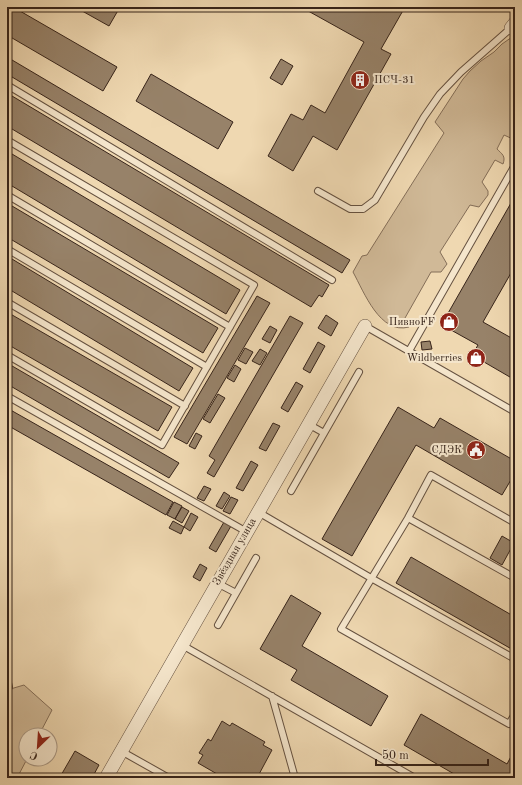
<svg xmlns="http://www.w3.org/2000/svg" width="522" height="785" font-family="'Old Standard TT',serif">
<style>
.green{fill:#d0b997;stroke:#846e58}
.building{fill:#978269;stroke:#37241a}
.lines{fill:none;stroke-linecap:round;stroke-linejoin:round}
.lane-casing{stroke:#655140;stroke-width:8}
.street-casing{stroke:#655140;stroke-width:14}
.lane{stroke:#f5e6cc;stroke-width:6}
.street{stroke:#f5e6cc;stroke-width:13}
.labels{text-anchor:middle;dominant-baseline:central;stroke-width:4;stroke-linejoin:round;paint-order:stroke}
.poi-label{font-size:11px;fill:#37241a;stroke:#f5e6cc;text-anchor:end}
.street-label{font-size:11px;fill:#37241a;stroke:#f5e6cc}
</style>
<rect width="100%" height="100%" fill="#efd8b1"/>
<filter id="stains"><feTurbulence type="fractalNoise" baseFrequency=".005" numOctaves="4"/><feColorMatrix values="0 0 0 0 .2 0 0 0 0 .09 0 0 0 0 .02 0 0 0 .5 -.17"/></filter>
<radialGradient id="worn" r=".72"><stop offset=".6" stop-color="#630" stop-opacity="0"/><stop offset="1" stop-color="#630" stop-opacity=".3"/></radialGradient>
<path class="green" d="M515 35V140L504 135 497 149C502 154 506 156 503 164L495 160 482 182 488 191V195L479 207 470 205 440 252 447 264 441 272H431L405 318 409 327C380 335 364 292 353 272L362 256 367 255 444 133 435 122 463 79 470 71 481 61 494 52 502 44Z
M24 685 52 710 39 735H26L27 759 17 778H7V690Z"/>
<path class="building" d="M10 7H13L117 67 103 91 7 35V12Z
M75 7H120L109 26Z
M301 7H405L381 49 391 54 337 150 313 136 293 171 268 156 291 114 303 120 311 105 325 113 364 42Z
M7 57 350 260 342 273 7 74Z
M281 59 293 66 282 85 270 78Z
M151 74 233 122 218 149 136 101Z
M7 93 329 285 322 297 319 295 311 307 7 126Z
M7 151 240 290 226 314 7 183Z
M515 196V266L483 322 515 340V380L472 355 478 345 451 330 447 315Z
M7 203 218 328 203 353 7 237Z
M7 256 193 368 179 391 7 288Z
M257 296 270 303 187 444 174 437Z
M7 312 172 407 158 431 7 344Z
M326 315 338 323 331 336 318 328Z
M290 316 303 323 214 477 207 473 215 460 209 456Z
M270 326 277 330 270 343 262 339Z
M430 341 432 349 422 350 421 342Z
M318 342 325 346 310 373 303 369Z
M245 348 253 352 246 364 238 360Z
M260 349 267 353 260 365 252 361Z
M7 363 179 463 169 478 7 384Z
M235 365 241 369 234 382 227 378Z
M296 382 303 386 288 412 281 408Z
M218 394 225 398 210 423 203 419Z
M398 407 434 428 440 418 515 461V473L502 495 416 445 352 556 322 539Z
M7 408 173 502 166 515 7 425Z
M273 423 280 426 266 451 259 448Z
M196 433 202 436 195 449 189 446Z
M251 461 258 465 243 491 236 488Z
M204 486 211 489 204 501 197 498Z
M224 492 230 496 222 509 216 506Z
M231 497 238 500 230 514 223 511Z
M174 502 182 506 175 519 167 515Z
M182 507 189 511 182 523 175 519Z
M191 513 198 517 190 531 184 527Z
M173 521 184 527 181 534 169 528Z
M224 522 231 526 216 552 209 548Z
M502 536 514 543 502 565 490 558Z
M411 557 515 617V651L396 583Z
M200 564 207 568 200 581 193 577Z
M291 595 321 613 302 646 388 696 371 726 291 680 297 670 260 649Z
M421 714 507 764 515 749V778H461L404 745Z
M222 721 230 726 232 723 265 742 263 745 272 750 257 778H224L198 763 203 755 199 753 208 739 211 741Z
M75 751 99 765 92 778 60 777Z"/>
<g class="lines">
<g class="lane-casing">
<path id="lane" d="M7 85 332 280
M7 140 254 285 162 445 7 355
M318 191 350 209H363L375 200 424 117 440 94 461 72 511 28
M7 195 230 327
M7 249 207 367
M7 302 185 406
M365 326 515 412
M409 351 515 165
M7 396 247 532
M308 424 324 433
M291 491 359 372
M258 512 371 578 515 659
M408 518 515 578
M515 523 431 475 408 518 341 629 509 724 515 714
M217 583 236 593
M218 625 256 558
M182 645 415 778
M7 678 9 687 7 690
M272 696 295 778
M121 751 169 778"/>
</g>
<g class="street-casing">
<path id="street" d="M511 28 515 23
M106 778 365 326"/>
</g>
<use href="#lane" class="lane"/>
<use href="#street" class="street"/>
</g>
<defs>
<g id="building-disc" transform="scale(1)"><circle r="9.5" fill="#8f2418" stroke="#f5e6cc"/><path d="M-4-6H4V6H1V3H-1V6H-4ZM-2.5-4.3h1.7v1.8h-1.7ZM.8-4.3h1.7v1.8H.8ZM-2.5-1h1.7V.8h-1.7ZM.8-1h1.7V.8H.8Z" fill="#fff"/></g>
<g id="shop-disc" transform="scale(1)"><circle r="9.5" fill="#8f2418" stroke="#f5e6cc"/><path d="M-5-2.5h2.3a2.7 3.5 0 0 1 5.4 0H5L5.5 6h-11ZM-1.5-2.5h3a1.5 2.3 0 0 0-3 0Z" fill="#fff"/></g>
<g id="civic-disc" transform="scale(1)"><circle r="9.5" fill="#8f2418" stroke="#f5e6cc"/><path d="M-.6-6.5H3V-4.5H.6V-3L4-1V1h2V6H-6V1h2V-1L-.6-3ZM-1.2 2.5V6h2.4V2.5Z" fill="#fff"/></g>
</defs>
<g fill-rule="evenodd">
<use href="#building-disc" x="360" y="80"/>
<use href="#shop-disc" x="449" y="322"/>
<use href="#shop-disc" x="476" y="358"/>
<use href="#civic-disc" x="476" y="450"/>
</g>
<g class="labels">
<g class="poi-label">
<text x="374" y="80" text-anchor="start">ПСЧ-31</text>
<text x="435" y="322">ПивноFF</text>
<text x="462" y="358">Wildberries</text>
<text x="462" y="450">СДЭК</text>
</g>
<g class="street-label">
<text transform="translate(235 552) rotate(-60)">Звёздная улица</text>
</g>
</g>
<rect width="522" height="785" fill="none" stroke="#efd8b1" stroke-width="24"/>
<rect x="8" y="8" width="506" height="769" fill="none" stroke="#37241a" stroke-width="2"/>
<rect x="12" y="12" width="498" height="761" fill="none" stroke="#37241a"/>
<g transform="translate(38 747) rotate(205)"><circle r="19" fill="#f5e6cc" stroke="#a99885"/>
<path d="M0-3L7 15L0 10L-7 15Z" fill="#8f2418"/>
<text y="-6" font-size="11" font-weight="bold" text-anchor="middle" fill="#37241a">С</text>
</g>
<path d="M376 759v6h112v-6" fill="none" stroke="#37241a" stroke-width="2"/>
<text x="382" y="759" font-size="12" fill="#37241a" stroke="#f5e6cc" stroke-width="3" paint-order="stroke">50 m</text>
<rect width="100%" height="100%" filter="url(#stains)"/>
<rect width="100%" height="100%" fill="url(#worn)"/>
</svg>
